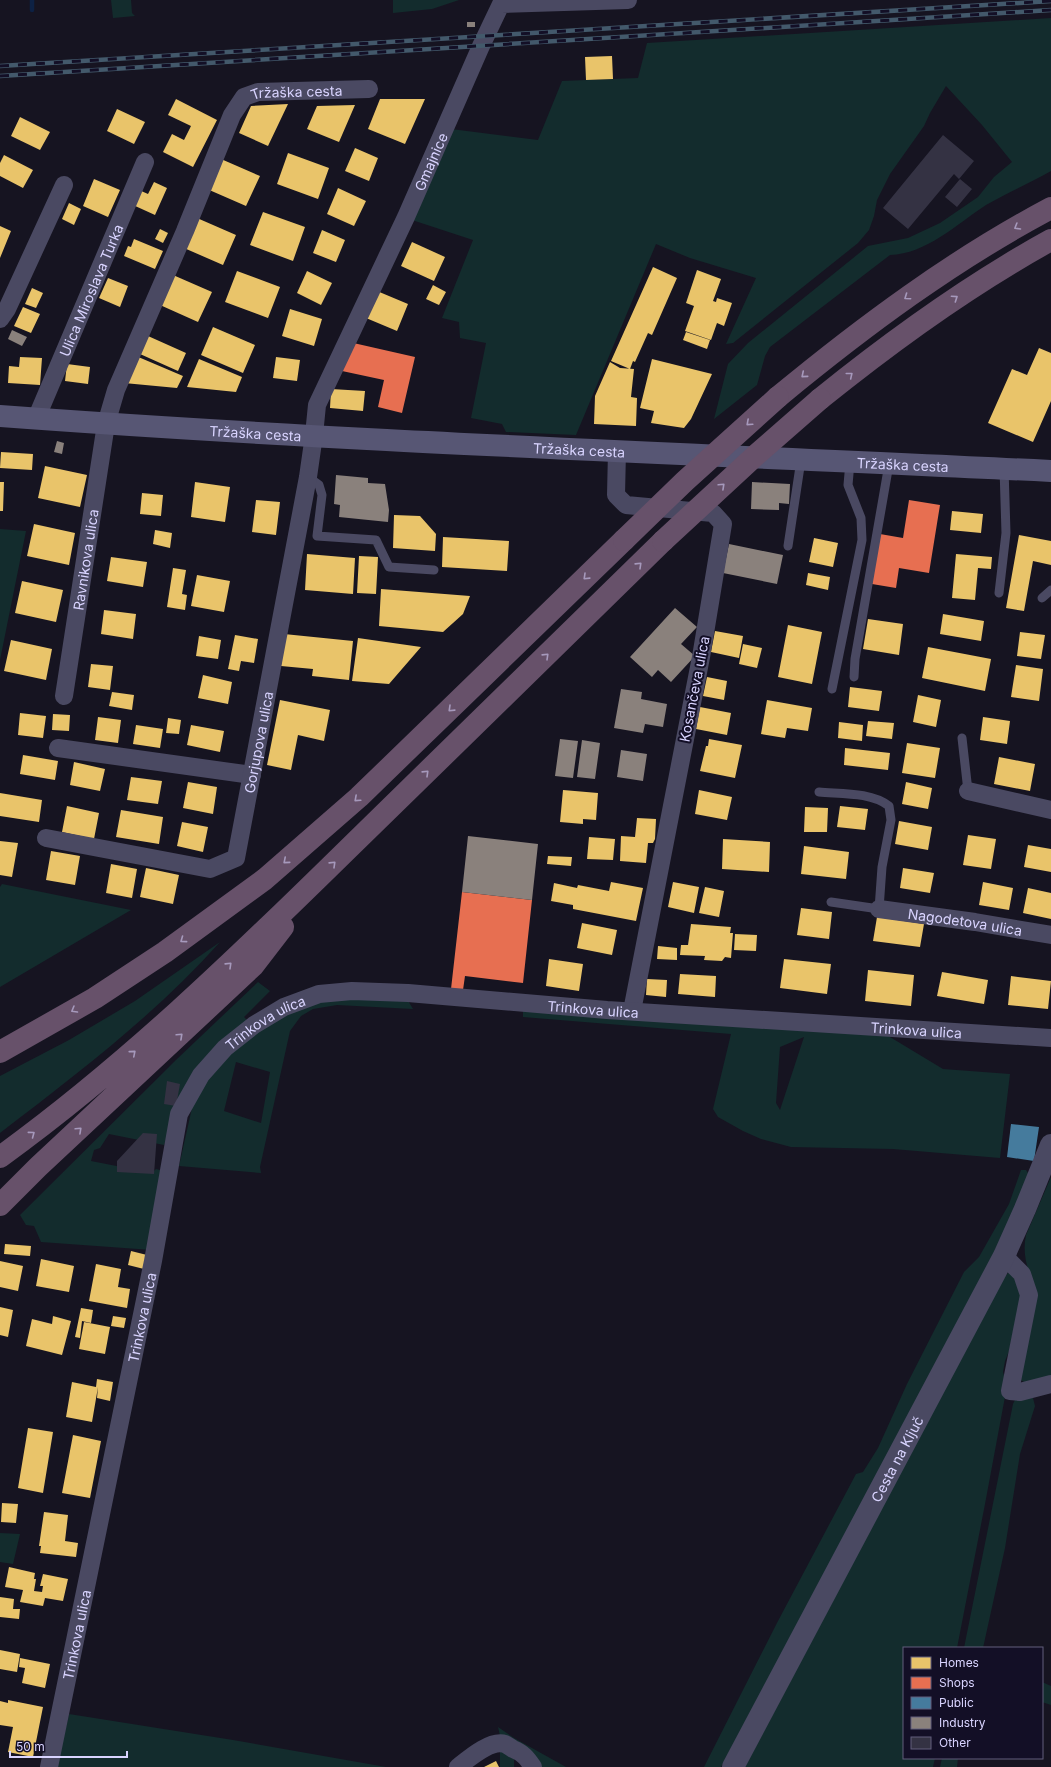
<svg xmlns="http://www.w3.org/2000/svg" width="1051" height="1767" font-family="Inter,sans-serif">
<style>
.green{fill:#132c2d;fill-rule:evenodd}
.homes{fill:#e9c46a}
.shops{fill:#e76f51}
.public{fill:#457b9d}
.industry{fill:#8a817c}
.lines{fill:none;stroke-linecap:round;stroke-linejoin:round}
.stream{stroke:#0d2144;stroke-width:4.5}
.building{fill:#343243}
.service{stroke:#4a4962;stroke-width:9}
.minor{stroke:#4a4962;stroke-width:18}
.tertiary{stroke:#4a4962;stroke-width:22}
.secondary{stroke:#575674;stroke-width:22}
.motorway{stroke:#67516a;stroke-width:22}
.rail-casing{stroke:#43596b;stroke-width:4.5}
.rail{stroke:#130f26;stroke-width:3;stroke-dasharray:9;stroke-linecap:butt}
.motorway-bridge{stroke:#67516a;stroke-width:22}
.oneway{stroke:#a699bc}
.labels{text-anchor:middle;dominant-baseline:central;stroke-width:4;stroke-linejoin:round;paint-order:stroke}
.street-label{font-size:14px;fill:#d9d4ff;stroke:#130f26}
</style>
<rect width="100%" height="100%" fill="#161421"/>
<path class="green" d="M111 0H131L132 13 135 16 113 18Z
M393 0H459L432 9 393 13Z
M1051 18V171C1030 183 1007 193 986 205 957 224 926 254 890 255L770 347 765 356 757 385 714 419 728 364 748 343 868 246 908 238 940 223 978 197 994 177 1012 162 982 125 946 86 930 113 924 126 890 174 877 200 874 216 869 230 858 243 733 343 726 344 756 278 690 258 656 244 576 435 506 432 502 424 471 418 486 343 460 338 459 322 442 318 473 240 412 220 451 129 538 140 562 81 638 78 647 43Z
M0 529 26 531 0 660Z
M2 884 131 910 0 987V887Z
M220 942C156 1014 77 1074 0 1133V1076L69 1040 135 1001Z
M258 982 270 991 244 1017 249 1022 168 1134 164 1145 109 1134 100 1148 94 1150 91 1161 152 1173 156 1169 164 1171 152 1250 41 1242 34 1226 26 1225 20 1215 177 1059Z
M407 999 413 1009 337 1005 313 1009 301 1016 290 1031 260 1167 261 1173 179 1166 194 1099 209 1074 258 1028 322 1000ZM236 1062 270 1072 261 1123 224 1111Z
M523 1009 885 1034 943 1069 1010 1074 1000 1158 893 1149 791 1147 761 1139 743 1131 718 1117 713 1109 731 1034 523 1017ZM804 1037 780 1110 776 1103 780 1047Z
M1021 1170H1026L1030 1176 981 1280 721 1767H704L778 1621 856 1474 863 1472 878 1448 907 1384 964 1272 979 1257 1009 1204Z
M1051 1177V1379L1026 1383 1017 1378 1031 1276C1025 1263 1023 1249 1026 1235Z
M1008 1273H1014L1022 1290 1009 1351 1005 1361 1003 1372 1007 1386 985 1504 957 1648H904V1758H935L933 1767H745L1003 1279Z
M1027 1396 1033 1398 1035 1406 1020 1454 1005 1548 983 1648H964L1013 1404 1015 1400Z
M0 1533 20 1534 13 1564 0 1562Z
M1042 1682 1051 1686V1705L1042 1702Z
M69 1714 233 1740 386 1767H57Z
M498 1727 514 1738 566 1767H539L501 1740Z
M500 1750 514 1754V1767H500Z
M942 1758H958L957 1767H940Z"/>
<path class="homes" d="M612 56 613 79 586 80 585 57Z
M176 99 217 120 193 167 163 152 172 134 184 140 191 126 168 115Z
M380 99H425L405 144 368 129Z
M288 104 268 146 239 133 251 106Z
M355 105 339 142 307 129 317 106Z
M117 109 145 122 134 144 107 131Z
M20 117 50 132 40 150 11 136Z
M355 148 378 158 369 181 345 171Z
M288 153 329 168 318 199 277 184Z
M4 155 33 170 23 188 0 176V163Z
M221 159 260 176 246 206 207 189Z
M94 179 120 190 108 217 83 206Z
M154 182 167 188 155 215 133 205 139 190 148 194Z
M338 188 366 201 354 226 327 214Z
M69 203 81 209 74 225 62 219Z
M263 212 305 227 293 261 250 245Z
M197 218 236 235 223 265 184 248Z
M0 226 11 231 0 258Z
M160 229 168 233 163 243 155 239Z
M322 230 345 240 336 262 313 253Z
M134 239 163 251 155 269 124 256 128 246 131 247Z
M412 242 445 257 434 281 401 266Z
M653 267 677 278 652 335 648 333 635 362 633 361 630 369 611 361Z
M697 270 721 279 713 301 716 302 717 298 732 303 724 326 717 323 711 340 685 331 694 306 686 303Z
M237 271 280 287 268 318 225 302Z
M307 271 332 283 321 305 297 293Z
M173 275 212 292 198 322 160 305Z
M108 278 128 286 120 307 99 298Z
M433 285 446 292 439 305 426 299Z
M32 288 43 293 36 308 25 304Z
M377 291 408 304 397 331 366 318Z
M23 307 40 314 31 333 14 326Z
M290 309 322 319 314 346 282 336Z
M213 327 255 345 243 373 201 355Z
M686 332 710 340 707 349 683 340Z
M148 336 186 353 178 371 140 354Z
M1039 348 1051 353V401L1033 442 988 423 1012 369 1027 375Z
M136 356 183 376 177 388 124 383Z
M20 357 42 358 40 385 8 383 9 366 19 367Z
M276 357 300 360 297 381 273 378Z
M199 359 242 377 236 392 187 387Z
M652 359 712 374 691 419 684 428 651 423 654 411 640 408Z
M610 362 620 368 634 369 631 397 637 398 636 426 594 424 595 396Z
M67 364 90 367 88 384 65 381Z
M331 389 365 391 363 411 330 408Z
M1 452 33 454 32 470 0 468Z
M45 466 87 475 80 507 38 498Z
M0 482H4L3 511H0Z
M195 482 230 487 225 522 191 517Z
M142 493 163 495 161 516 140 514Z
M256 500 280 502 276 535 252 532Z
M952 511 983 514 981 533 950 530Z
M394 515 420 516 436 534 435 551 393 548Z
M34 524 75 533 69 565 27 556Z
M155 530 172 533 170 548 153 544Z
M1019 535 1051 541V565L1033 561 1024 611 1006 608Z
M443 537 509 541 507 571 442 567Z
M814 538 838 543 833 567 809 562Z
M307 554 355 558 353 594 305 590Z
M956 554 992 557 991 569 978 568 975 600 952 598Z
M359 556 378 557 376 594 357 593Z
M111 557 147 562 143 587 107 581Z
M173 568 186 570 182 594 187 595 185 610 167 607Z
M808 573 830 577 828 590 806 585Z
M197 575 230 581 224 612 191 606Z
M22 581 63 590 56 622 15 613Z
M381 589 470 596 463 614 443 632 379 626Z
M104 610 136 614 133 639 101 634Z
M943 614 984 621 981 641 940 634Z
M868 619 903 624 899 655 863 649Z
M788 625 822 632 812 684 778 677Z
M715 631 743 636 739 658 711 652Z
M1020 632 1045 635 1041 659 1017 656Z
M284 634 353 641 349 680 312 676 313 669 281 666Z
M235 635 258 639 254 663 241 661 239 671 228 669Z
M199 636 221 640 218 659 196 656Z
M358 638 421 647 389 684 352 681Z
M11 640 52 649 46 680 4 671Z
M743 644 762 648 757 668 739 664Z
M928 647 991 659 985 691 922 678Z
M91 664 113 666 110 690 88 687Z
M1016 665 1043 669 1039 701 1011 697Z
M203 675 232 682 228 704 198 698Z
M707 677 727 681 724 700 703 696Z
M850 687 882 691 879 711 848 707Z
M112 692 134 695 132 710 109 706Z
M918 695 941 700 936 727 913 722Z
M280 700 330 710 324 741 298 735 291 770 267 765Z
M767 700 812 708 808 731 787 728 785 738 761 734Z
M700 707 731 713 727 735 696 729Z
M20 713 46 716 43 738 18 735Z
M53 714 70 715 69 731 52 730Z
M98 717 121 720 118 743 95 740Z
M983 717 1010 721 1007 744 980 740Z
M168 718 181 720 179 734 166 733Z
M868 721 894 723 892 739 866 736Z
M839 722 863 725 862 741 838 738Z
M136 725 163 729 160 748 133 744Z
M191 725 224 731 220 752 187 745Z
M709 739 742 745 735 778 700 771 706 746H708Z
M907 743 940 748 935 778 902 773Z
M845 748 890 753 888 770 844 765Z
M23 755 58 761 55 780 20 774Z
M999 757 1035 764 1030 791 994 784Z
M74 762 105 769 100 791 70 785Z
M131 777 162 781 158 804 127 800Z
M188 782 217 787 213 814 183 808Z
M906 782 932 788 928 809 902 804Z
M563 790 598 793 596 820 583 819V824L560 822Z
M699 790 732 797 727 820 695 814Z
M0 793 42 800 39 822 0 816Z
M67 806 99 813 94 839 62 832Z
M840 806 868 809 865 830 837 827Z
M805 807 828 808 827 832H804Z
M121 810 163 817 159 844 116 837Z
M637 818 656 819 655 839 653 843H648L646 863 620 861 621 836 635 837Z
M899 821 932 827 928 850 895 844Z
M182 822 208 827 203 852 177 846Z
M968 835 996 839 991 869 963 865Z
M589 837 615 839 613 860 587 859Z
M723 839 770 842 769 872 722 869Z
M0 841 18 843 12 877 0 875Z
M1028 845 1051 849V872L1024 867Z
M804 846 849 852 846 879 801 874Z
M51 851 80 856 75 885 46 880Z
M548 856 572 857 571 866 547 864Z
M111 864 137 869 132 898 106 893Z
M146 868 179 875 173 904 140 897Z
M903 868 934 873 930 893 900 888Z
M611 882 643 888 636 921 573 909V905L551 901 554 883 577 888 578 885 609 891Z
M673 882 699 887 694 913 668 907Z
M983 882 1013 888 1009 910 979 905Z
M705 887 724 891 719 917 699 913Z
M1028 888 1051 893V919L1023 913Z
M801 908 832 912 829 939 797 935Z
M877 917 924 924 920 947 873 941Z
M582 923 617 930 612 955 577 948Z
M691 924 731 927 730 933H733L731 958 725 957 722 961 704 960 705 956 680 955 681 945H688Z
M735 934 757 935 756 951 734 950Z
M658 946 677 948V960L657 959Z
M549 959 583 964 579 991 546 986Z
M784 959 831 964 827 994 780 988Z
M868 970 914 975 911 1006 865 1001Z
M942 972 988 980 984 1004 937 996Z
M680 974 716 976 715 997 678 994Z
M1011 976 1051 981 1048 1009 1008 1005Z
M647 979 667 980 666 997 646 995Z
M5 1244 31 1246 30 1256 4 1254Z
M131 1251 147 1255 144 1269 128 1265Z
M41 1259 74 1266 69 1292 36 1286Z
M0 1261 23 1266 18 1291 0 1287Z
M96 1264 121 1269 118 1287 130 1289 127 1308 89 1301Z
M0 1307 13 1310 8 1337 0 1335Z
M81 1308 93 1310 91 1323 82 1321 80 1338 75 1337Z
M53 1316 71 1321 62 1355 26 1346 32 1319 52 1324Z
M113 1316 126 1318 124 1328 111 1326Z
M84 1322 110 1327 105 1354 79 1349Z
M97 1379 113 1382 110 1401 97 1398 98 1387 92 1422 66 1417 72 1382 96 1387Z
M28 1428 53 1432 43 1493 18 1488Z
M73 1435 101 1441 90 1498 62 1493Z
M2 1503 18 1504 16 1523 1 1522Z
M44 1512 68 1515 65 1541 78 1543 76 1557 40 1553 41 1546H39Z
M9 1567 35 1573 34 1579H36L34 1591 42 1592 43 1586H40L43 1574 68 1579 63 1601 45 1598 43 1606 20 1602 23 1590 5 1587Z
M0 1597 14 1599 13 1609H20L19 1619 0 1617Z
M0 1650 20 1654 17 1672 0 1669Z
M20 1658 50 1664 45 1688 22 1683 25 1668 19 1667Z
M8 1700 43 1707 33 1757 8 1752 13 1727 0 1725V1701L8 1703Z
M496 1761 499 1767H484Z"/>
<path class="shops" d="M349 342 415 357 402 413 378 407 384 380 342 371Z
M909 500 940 505 929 573 899 568 896 588 872 584 880 534 903 538Z
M462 892 532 900 523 983 465 976 463 990 451 989Z"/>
<path class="public" d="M1011 1124 1039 1127 1034 1161 1007 1157Z"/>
<path class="industry" d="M467 22H475V27H467Z
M12 330 27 337 22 346 8 339Z
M57 441 64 443 62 454 54 452Z
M336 475 368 478V483L385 484 389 510 388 522 339 517 340 505 334 504Z
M752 482 790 484 789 504 779 503V510L751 509Z
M729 544 783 555 777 584 723 573Z
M675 608 697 627 681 644 695 656 671 682 658 670 652 677 630 657Z
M621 689 642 692 641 699 667 704 663 727 645 724 643 733 614 728Z
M560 739 578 741 573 778 555 776Z
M582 740 600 743 595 779 577 777Z
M621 750 647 754 643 781 617 777Z
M468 836 538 844 532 900 462 892Z"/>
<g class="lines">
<path class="stream" d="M32 0V10"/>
</g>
<path class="building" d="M943 135 974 161 959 179 954 174 908 229 883 208Z
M960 179 972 189 957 207 945 197Z
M167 1081 180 1084 176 1106 164 1104Z
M143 1133 157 1134 154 1174 117 1172V1161Z"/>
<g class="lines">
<path class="service" d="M308 477 319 485 322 495 317 536 376 540 389 567 434 570
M788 546 801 460
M999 593 1006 533 1004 468
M1042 598 1051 590
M854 677 855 659 889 464
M832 689 862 540 861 518 848 485 850 462
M962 738 968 791
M819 792C841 794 871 792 889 806L891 820 882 867 879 909 831 902"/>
<g class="minor">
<path d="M0 319 7 309 64 185"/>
<path id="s1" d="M36 419 145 162"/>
<path d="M617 451 616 495 626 505 713 513 723 524 701 657 632 1011"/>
<path id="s2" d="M64 696 106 424 116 390 185 231 232 115 244 97 258 92 369 89"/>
<path d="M58 748 252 775"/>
<path d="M968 791 1051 810"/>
<path id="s3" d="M46 838 210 869 236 858 308 477 314 435 317 405 406 217 481 46 501 4 628 0"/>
<path id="s4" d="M879 909 975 922 1051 935"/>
<path d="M1004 1256 1022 1274 1029 1295 1010 1391 1020 1392 1051 1384"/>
<path id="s5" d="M49 1767 153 1261 179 1114 201 1075 225 1048 254 1025 284 1007 319 994 352 991 408 993 607 1010 1051 1038"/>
<path d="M458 1767C468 1759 491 1739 505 1744 507 1745 510 1747 513 1749 523 1753 527 1758 533 1767"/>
</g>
<path class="tertiary" id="s6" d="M733 1767 1004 1256 1025 1209 1051 1145"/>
<path class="secondary" id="s7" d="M0 416C350 442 701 454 1051 471"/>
<path class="motorway" d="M778 397C864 326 953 260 1051 208
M820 399C893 340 969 285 1051 240
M0 1052 95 998 165 952 265 879 359 797 624 540
M0 1157C126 1066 237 958 347 850 453 747 558 644 663 541
M0 1205 38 1167 253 966 283 927"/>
<g class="rail-casing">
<path id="rail" d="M0 66 1051 1
M0 76 1051 10"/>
</g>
<use href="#rail" class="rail"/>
<path class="motorway-bridge" d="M624 540 685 481 778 397
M663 541 756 455 820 399"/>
</g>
<defs><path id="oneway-chevron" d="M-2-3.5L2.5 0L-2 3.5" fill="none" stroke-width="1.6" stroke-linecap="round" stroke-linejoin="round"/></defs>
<g class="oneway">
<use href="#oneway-chevron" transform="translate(1017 227) rotate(149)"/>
<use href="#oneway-chevron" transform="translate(907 297) rotate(145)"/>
<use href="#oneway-chevron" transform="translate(955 298) rotate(-34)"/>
<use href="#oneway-chevron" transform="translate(804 375) rotate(140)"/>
<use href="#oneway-chevron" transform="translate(850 375) rotate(-39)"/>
<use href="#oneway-chevron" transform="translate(749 423) rotate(138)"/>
<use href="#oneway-chevron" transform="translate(722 486) rotate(-43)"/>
<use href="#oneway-chevron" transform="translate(639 565) rotate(-44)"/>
<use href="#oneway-chevron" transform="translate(586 577) rotate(136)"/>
<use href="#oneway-chevron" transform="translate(546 656) rotate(-44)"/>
<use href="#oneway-chevron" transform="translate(451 709) rotate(136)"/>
<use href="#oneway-chevron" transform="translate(426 773) rotate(-44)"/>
<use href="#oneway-chevron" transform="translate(357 799) rotate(138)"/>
<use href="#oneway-chevron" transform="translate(286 861) rotate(139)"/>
<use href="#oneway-chevron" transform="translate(333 864) rotate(-44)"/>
<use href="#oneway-chevron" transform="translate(183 940) rotate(144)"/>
<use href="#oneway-chevron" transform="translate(229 965) rotate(-44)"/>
<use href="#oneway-chevron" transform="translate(74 1010) rotate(150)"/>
<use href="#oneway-chevron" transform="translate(180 1036) rotate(-43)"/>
<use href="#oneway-chevron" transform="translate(133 1053) rotate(-41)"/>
<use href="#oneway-chevron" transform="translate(79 1130) rotate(-43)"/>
<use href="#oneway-chevron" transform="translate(32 1134) rotate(-37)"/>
</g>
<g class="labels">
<g class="street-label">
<text stroke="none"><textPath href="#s2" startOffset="684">Tržaška cesta</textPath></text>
<text stroke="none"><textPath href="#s3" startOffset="924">Gmajnice</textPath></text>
<text stroke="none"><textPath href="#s1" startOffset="140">Ulica Miroslava Turka</textPath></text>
<text stroke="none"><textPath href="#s7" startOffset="256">Tržaška cesta</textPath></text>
<text stroke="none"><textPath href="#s7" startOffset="580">Tržaška cesta</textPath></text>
<text stroke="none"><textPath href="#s7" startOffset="904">Tržaška cesta</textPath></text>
<text stroke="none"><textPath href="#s2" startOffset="138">Ravnikova ulica</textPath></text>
<text transform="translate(694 689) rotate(-79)">Kosančeva ulica</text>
<text stroke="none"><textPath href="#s3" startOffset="313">Gorjupova ulica</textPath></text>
<text stroke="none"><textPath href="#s4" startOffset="87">Nagodetova ulica</textPath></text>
<text stroke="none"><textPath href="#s5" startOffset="1131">Trinkova ulica</textPath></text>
<text stroke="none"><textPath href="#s5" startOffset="795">Trinkova ulica</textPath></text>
<text stroke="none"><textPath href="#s5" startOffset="1455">Trinkova ulica</textPath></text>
<text stroke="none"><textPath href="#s5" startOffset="459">Trinkova ulica</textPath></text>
<text stroke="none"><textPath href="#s6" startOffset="349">Cesta na Ključ</textPath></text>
<text stroke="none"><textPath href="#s5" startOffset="135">Trinkova ulica</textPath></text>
</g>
</g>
<rect x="903" y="1647" width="140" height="112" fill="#130f26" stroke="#625e7d"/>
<rect x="911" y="1657" width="20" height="12" fill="#e9c46a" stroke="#625e7d"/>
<text x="939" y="1667" font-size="12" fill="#d9d4ff">Homes</text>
<rect x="911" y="1677" width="20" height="12" fill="#e76f51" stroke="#625e7d"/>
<text x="939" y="1687" font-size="12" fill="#d9d4ff">Shops</text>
<rect x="911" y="1697" width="20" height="12" fill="#457b9d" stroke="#625e7d"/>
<text x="939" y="1707" font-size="12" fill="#d9d4ff">Public</text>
<rect x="911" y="1717" width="20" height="12" fill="#8a817c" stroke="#625e7d"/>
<text x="939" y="1727" font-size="12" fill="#d9d4ff">Industry</text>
<rect x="911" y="1737" width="20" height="12" fill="#343243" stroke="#625e7d"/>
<text x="939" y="1747" font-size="12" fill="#d9d4ff">Other</text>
<path d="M10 1751v6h117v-6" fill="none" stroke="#d9d4ff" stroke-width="2"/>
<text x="16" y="1751" font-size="12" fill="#d9d4ff" stroke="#130f26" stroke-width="3" paint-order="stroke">50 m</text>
</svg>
